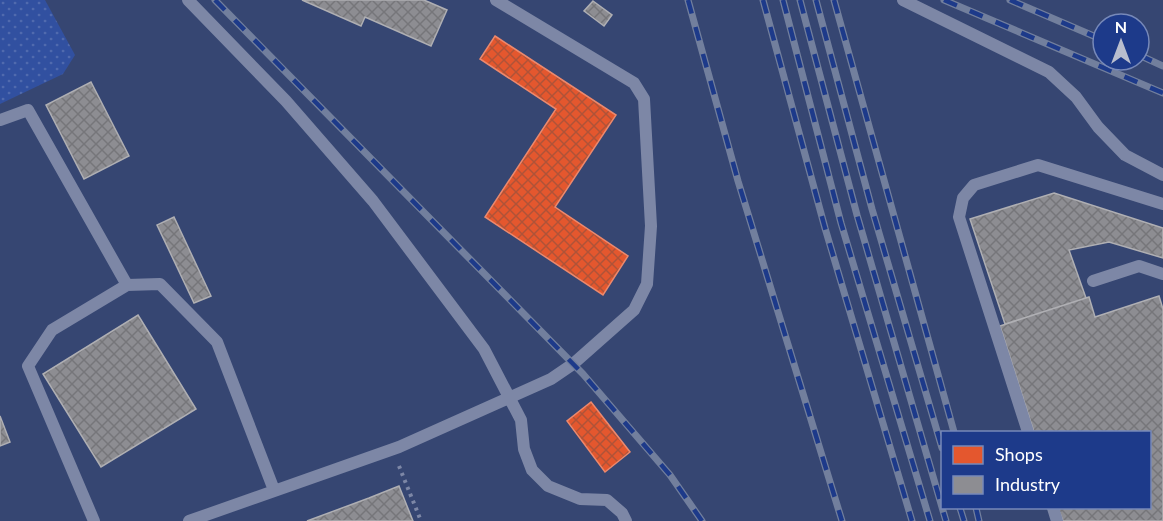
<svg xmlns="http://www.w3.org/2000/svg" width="1163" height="521" font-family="Lato,sans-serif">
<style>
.grass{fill:url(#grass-dots)}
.shops{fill:url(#shops-cross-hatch);stroke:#ec896d;stroke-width:1.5}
.industry{fill:url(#industry-cross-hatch);stroke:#afafb3;stroke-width:1.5}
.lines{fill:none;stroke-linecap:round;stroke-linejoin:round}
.path{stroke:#7d87a6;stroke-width:4;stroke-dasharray:3 4.5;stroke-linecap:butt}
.service{stroke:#7d87a6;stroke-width:12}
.rail-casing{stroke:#727f9d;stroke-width:7}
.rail{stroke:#1d3a8a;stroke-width:4.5;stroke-dasharray:14;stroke-linecap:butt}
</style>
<defs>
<pattern id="grass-dots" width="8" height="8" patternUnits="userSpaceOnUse" patternTransform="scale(1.5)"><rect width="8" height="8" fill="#3150a0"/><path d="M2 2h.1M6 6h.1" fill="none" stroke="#506aae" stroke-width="1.8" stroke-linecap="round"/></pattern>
<pattern id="shops-cross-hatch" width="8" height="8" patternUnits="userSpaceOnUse" patternTransform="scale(1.5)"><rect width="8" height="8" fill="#e4572e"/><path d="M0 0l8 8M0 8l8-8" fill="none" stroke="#af5338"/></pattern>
<pattern id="industry-cross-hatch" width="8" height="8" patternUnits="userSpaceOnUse" patternTransform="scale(1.5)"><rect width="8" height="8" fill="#8d8d92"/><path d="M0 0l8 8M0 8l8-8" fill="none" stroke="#76767a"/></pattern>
</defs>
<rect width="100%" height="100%" fill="#364672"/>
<path class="grass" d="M0 0H45L75 55 63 74 0 104Z"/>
<path class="shops" d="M495 36 616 115 555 207 628 256 603 295 485 217 556 109 480 59Z
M591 402 630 452 605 472 567 421Z"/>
<path class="industry" d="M302 0H424L447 10 431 46 365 17 361 26Z
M593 1 612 15 604 26 584 11Z
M91 82 129 156 84 179 46 105Z
M1054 193 1163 228V258L1109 242 1069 250 1086 298 1005 324 970 219Z
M174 217 211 296 194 303 157 225Z
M1159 296 1163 309V521H1063L1058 508H1150V432H1034L1000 326 1089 297 1095 317Z
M138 315 196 409 101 467 43 374Z
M0 416 10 442 0 446Z
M399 486 413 521H307L369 498Z"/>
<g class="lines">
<path class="path" d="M399 466 421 521"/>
<path class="service" d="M188 0 286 101 373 201 484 349 521 420 524 449 532 470 548 486 580 499 607 500 622 513 626 521
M903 0 1049 72 1076 97 1098 127 1125 155 1163 175
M0 120 28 110 127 285
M1093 281 1139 266 1163 274
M1028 432 959 217 963 198 974 185 1038 165 1163 204
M1053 508 1057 521
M94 521 28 366 52 330 127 285 160 284 217 342 274 490
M189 521 399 447 551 379 573 364 634 310 647 284 651 226 644 99 634 83 496 0"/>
<g class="rail-casing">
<path id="rail" d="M215 0 583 374 670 475 702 521
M688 0 738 181 842 521
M763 0 825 228 912 521
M783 0 841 223 930 521
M800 0 857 215 946 521
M816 0 872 209 942 448
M834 0 954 432
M944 0 1163 93
M1010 0 1103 40
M1139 55 1163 66
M960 508 964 521
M976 508 979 521"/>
</g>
<use href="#rail" class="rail"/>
</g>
<rect x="941" y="431" width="210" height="78" fill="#1d3a8a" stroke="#7789b9" stroke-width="1.5"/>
<rect x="953" y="446" width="30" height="18" fill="#e4572e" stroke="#7789b9" stroke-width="1.5"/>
<text x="995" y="461" font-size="18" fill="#ffffff">Shops</text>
<rect x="953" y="476" width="30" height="18" fill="#8d8d92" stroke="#7789b9" stroke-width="1.5"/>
<text x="995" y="491" font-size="18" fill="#ffffff">Industry</text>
<g transform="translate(1121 42)"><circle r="28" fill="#1d3a8a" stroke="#7789b9" stroke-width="1.5"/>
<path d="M0-4.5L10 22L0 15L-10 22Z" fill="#b9bece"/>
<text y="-9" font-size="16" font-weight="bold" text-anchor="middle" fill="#ffffff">N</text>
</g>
</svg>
